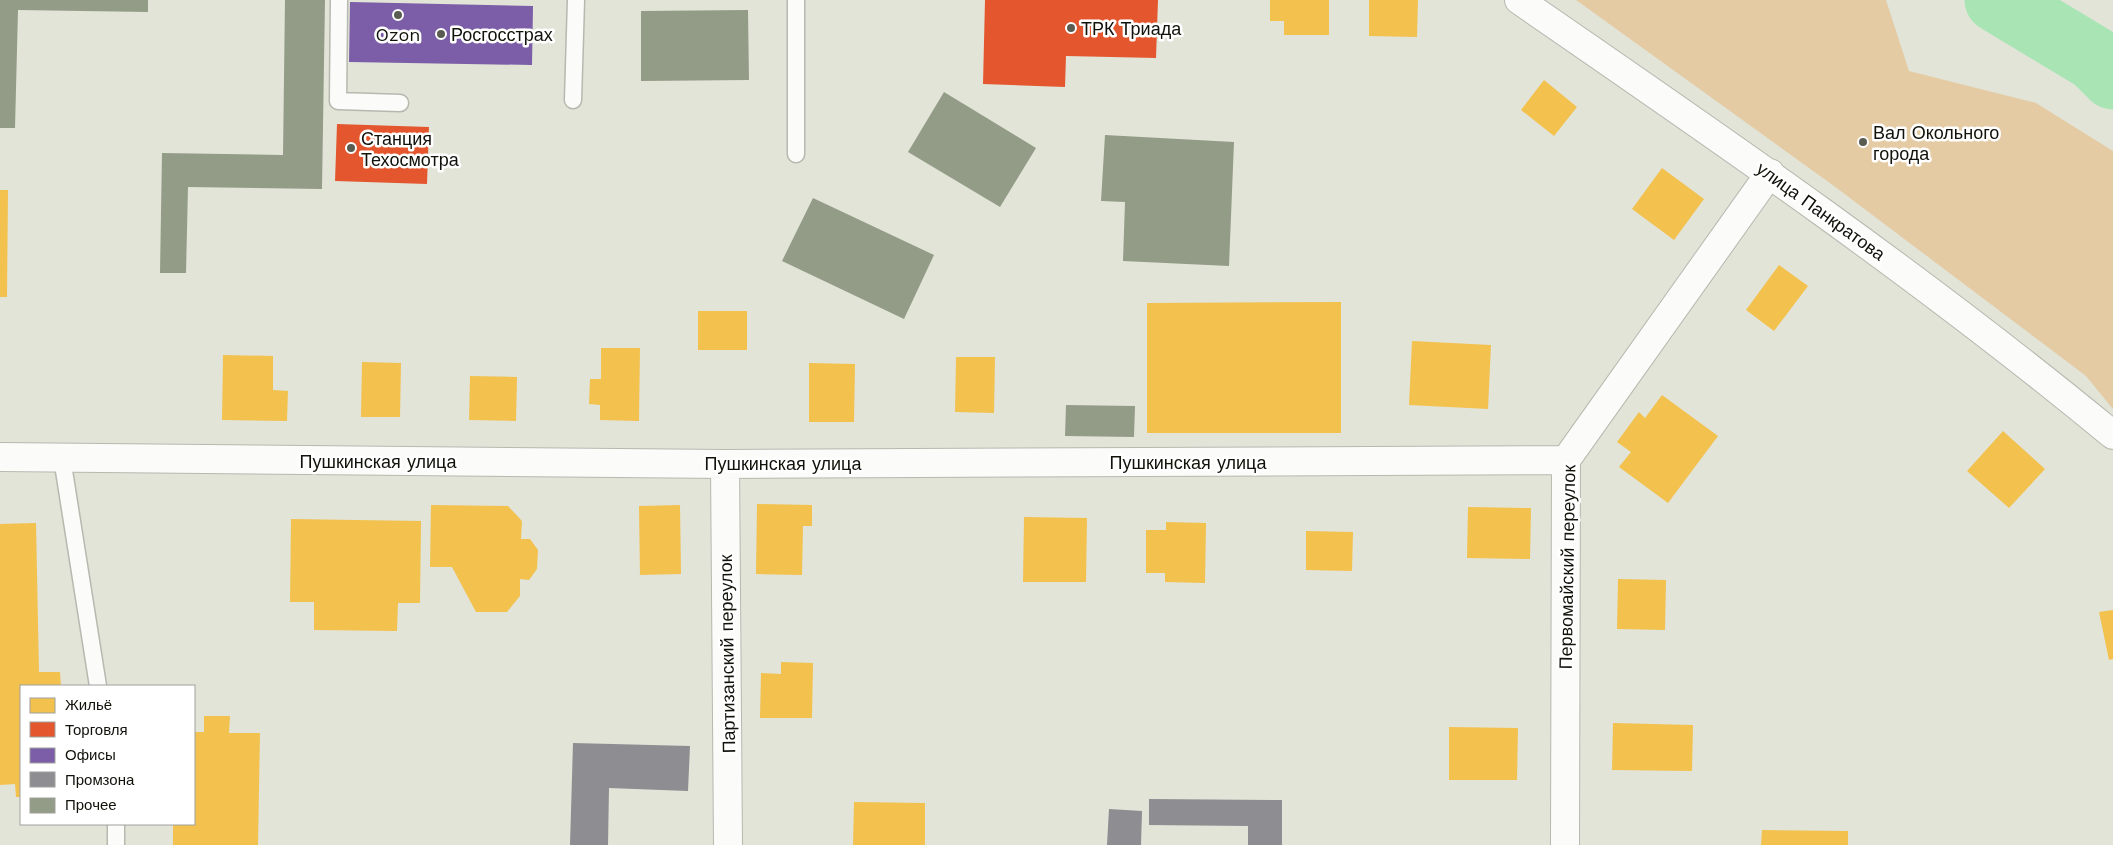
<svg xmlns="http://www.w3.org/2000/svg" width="2113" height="845" font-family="'Work Sans',sans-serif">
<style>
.green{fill:#e4cba3}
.homes{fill:#f2c14e}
.shops{fill:#e4572e}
.offices{fill:#7b5ea7}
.industry{fill:#8d8d92}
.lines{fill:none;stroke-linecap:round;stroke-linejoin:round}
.river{stroke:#a9e5b4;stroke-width:65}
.building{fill:#939c86}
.service-casing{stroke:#b7b8af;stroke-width:19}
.minor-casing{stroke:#b7b8af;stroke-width:30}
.service{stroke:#fbfbf9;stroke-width:16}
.minor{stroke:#fbfbf9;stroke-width:28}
.poi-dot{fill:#5a5c52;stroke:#fff;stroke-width:2}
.labels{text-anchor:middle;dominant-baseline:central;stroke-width:5;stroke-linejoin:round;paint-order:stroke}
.poi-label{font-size:18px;fill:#11120a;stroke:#fff;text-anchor:start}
.street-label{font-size:18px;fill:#11120a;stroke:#fff}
</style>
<rect width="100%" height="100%" fill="#e2e4d8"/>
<path class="green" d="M1576 0H1886L1909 71 2036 103 2113 151V409L2086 376 1834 186Z"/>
<path class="homes" d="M1270 0H1329V35H1284V21H1270Z
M1369 0H1418L1417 37 1369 36Z
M1544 80 1577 107 1554 136 1521 110Z
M1662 168 1704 199 1674 240 1632 209Z
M0 190H8L7 297H0Z
M1779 265 1808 286 1774 331 1746 310Z
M1341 302V433H1147V303Z
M698 311H747V350H698Z
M1412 341 1491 345 1488 409 1409 405Z
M601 348H640L639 421 600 420V405L589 404 590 379H601Z
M223 355 273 356V390L288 391 287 421 222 420Z
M956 357H995L994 413 955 412Z
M362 362 401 363 400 417H361Z
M809 363 855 364 854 422H809Z
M470 376 517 377 516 421 469 420Z
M1662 395 1718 436 1668 503 1619 467 1631 452 1617 442 1639 412 1645 418Z
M2003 431 2045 469 2009 508 1967 471Z
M757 504 812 505V526H803L802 575 756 574Z
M431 505 508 506 522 521 521 539H530L538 550 537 569 529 580 520 579V596L507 612H476L452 567H430Z
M680 505 681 574 640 575 639 506Z
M1468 507 1531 508 1530 559 1467 558Z
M1024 517 1087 518 1086 582H1023Z
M291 519 421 521 420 603H398L397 631 314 630V602H290Z
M1166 522 1206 523 1205 583 1165 582V573H1146V530H1166Z
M36 523 39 672H60L61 686H21V797H16L15 784 0 785V524Z
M1306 531 1353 532 1352 571 1306 570Z
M1618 579 1666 580 1665 630 1617 629Z
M2113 610V659L2109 660 2099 612Z
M781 662 813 663 812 718H760L761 673 781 674Z
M204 716H230L229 733H260L258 845H173V824H194V732H204Z
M1613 723 1693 725 1692 771 1612 770Z
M1449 727 1518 728 1517 780H1449Z
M854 802 925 803V845H853Z
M1762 830 1848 831V845H1761Z"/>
<path class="shops" d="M985 0H1158L1156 58 1066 56 1065 87 983 84Z
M337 124 429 127 427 184 335 181Z"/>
<path class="offices" d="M350 2 533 6 532 65 349 62Z"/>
<path class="industry" d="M573 743 690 746 688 791 609 788 608 845H570Z
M1149 799 1282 800V845H1248V826L1149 825Z
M1109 809 1142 811 1141 845H1107Z"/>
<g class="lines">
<path class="river" d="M1997 0 2095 59 2113 77"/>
</g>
<path class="building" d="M0 0H148V12L18 10 15 128H0Z
M285 0H325L322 189 188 187 186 273H160L162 153 283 155Z
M748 10 749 80 641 81V11Z
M944 92 1036 148 1000 207 908 152Z
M1105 135 1234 142 1229 266 1123 261 1125 202 1101 201Z
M813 198 934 255 904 319 782 261Z
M1066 405 1135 406 1134 437 1065 436Z"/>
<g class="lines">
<g class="service-casing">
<path id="service" d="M339 0 338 101 400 103
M573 100 576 0
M796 154V0
M62 458 98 686
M116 824V845"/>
</g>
<g class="minor-casing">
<path id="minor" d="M1519 0C1721 139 1923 278 2113 435
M0 457 725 464 1566 460
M725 464 728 845
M1565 845 1566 460 1770 173"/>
</g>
<use href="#service" class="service"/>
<use href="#minor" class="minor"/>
</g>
<g class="poi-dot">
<circle cx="398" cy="15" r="5"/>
<circle cx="1071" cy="28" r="5"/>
<circle cx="441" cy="34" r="5"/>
<circle cx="1863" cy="142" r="5"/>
<circle cx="351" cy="148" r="5"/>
</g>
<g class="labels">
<g class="poi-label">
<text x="1081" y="28">ТРК Триада</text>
<text x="398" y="34" text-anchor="middle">Ozon</text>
<text x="451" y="34">Росгосстрах</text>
<text x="1873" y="132">Вал Окольного<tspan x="1873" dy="21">города</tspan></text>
<text x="361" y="138">Станция<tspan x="361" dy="21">Техосмотра</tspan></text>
</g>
<g class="street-label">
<text transform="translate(1821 211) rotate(36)">улица Панкратова</text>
<text x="378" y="461">Пушкинская улица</text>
<text x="1188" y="462">Пушкинская улица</text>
<text x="783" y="463">Пушкинская улица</text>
<text transform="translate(1567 567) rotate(-89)">Первомайский переулок</text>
<text transform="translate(727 654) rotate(-91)">Партизанский переулок</text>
</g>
</g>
<rect x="20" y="685" width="175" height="140" fill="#ffffff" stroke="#a0a09d"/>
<rect x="30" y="698" width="25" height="15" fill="#f2c14e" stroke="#a0a09d"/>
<text x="65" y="710" font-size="15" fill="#11120a">Жильё</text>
<rect x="30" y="722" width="25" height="15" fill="#e4572e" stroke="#a0a09d"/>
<text x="65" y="735" font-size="15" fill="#11120a">Торговля</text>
<rect x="30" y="748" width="25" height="15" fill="#7b5ea7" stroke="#a0a09d"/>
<text x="65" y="760" font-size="15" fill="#11120a">Офисы</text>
<rect x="30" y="772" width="25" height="15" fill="#8d8d92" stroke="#a0a09d"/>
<text x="65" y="785" font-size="15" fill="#11120a">Промзона</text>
<rect x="30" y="798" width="25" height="15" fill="#939c86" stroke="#a0a09d"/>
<text x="65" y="810" font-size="15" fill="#11120a">Прочее</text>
</svg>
